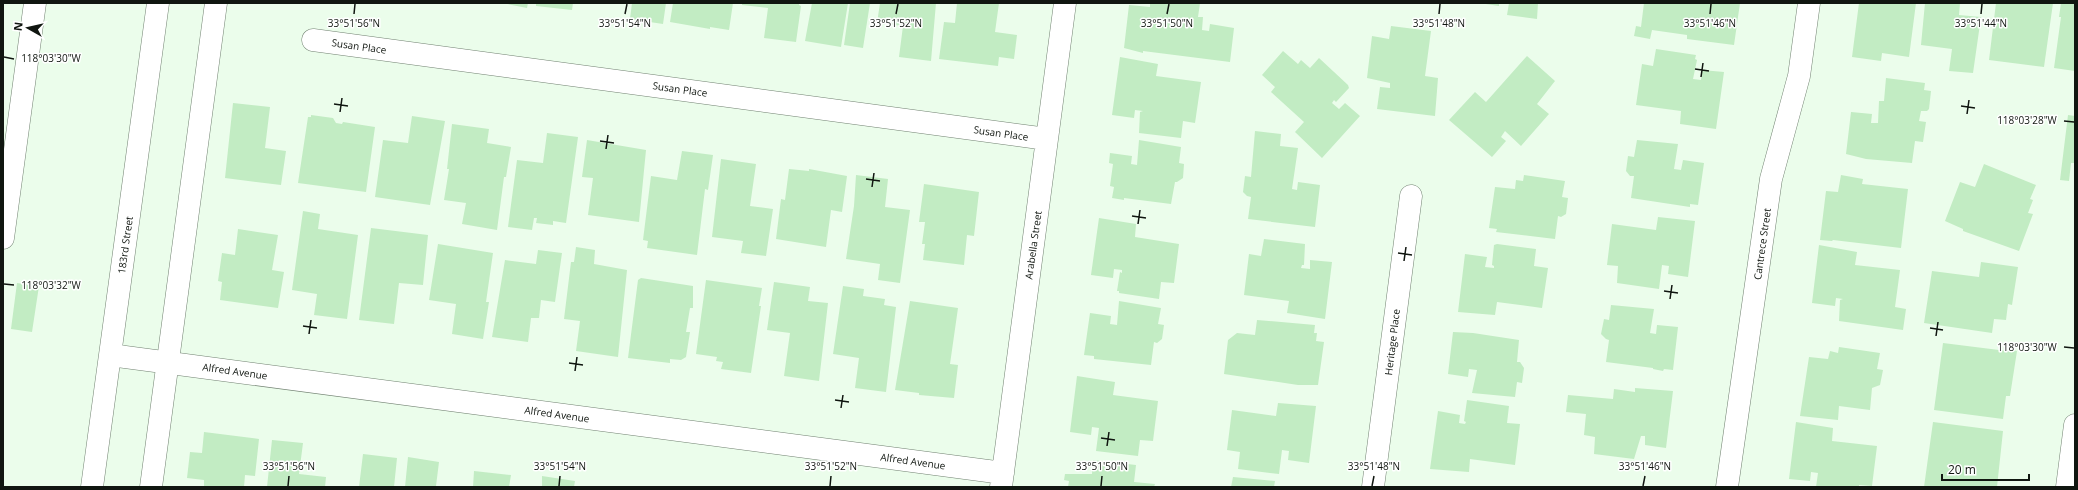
<svg xmlns="http://www.w3.org/2000/svg" width="2078" height="490" font-family="'Open Sans',sans-serif">
<style>
.building{fill:#c2ecc3}
.lines{fill:none;stroke-linecap:round;stroke-linejoin:round}
.minor-casing{stroke:#718171;stroke-width:23}
.minor{stroke:#fff;stroke-width:22}
.ticks{fill:none;stroke:#101610;stroke-width:1.5}
.labels{text-anchor:middle;dominant-baseline:central;stroke-width:3;stroke-linejoin:round;paint-order:stroke}
.street-label{font-size:10px;fill:#101610;stroke:#fff}
.ticks-label{font-size:10px;text-anchor:middle;fill:#101610;stroke:#fff;stroke-width:3;stroke-linejoin:round;paint-order:stroke}
</style>
<rect width="100%" height="100%" fill="#ebfdeb"/>
<path class="building" d="M502 3H528L527 8Z
M536 3H573L572 10 536 6Z
M632 3H666L663 24 630 19Z
M673 3H733L729 30 710 27V29L670 22Z
M742 3H799V5L801 6 796 42 764 38 768 8 742 5Z
M812 3H848L841 47 805 41Z
M850 3H870L863 48 844 45Z
M880 3H936L931 61 899 57 903 26 877 23Z
M957 3H999L995 32 1017 35 1014 59 999 57 998 66 939 59 944 22 955 23Z
M1150 3H1200L1198 17H1203L1202 30 1209 31 1210 24 1234 28 1230 62 1143 51V53L1124 48 1129 5 1150 7Z
M1479 3H1499V6Z
M1509 3H1538L1537 19 1507 15Z
M1644 3H1740L1734 45 1687 39V35L1652 30 1650 39 1634 36 1636 26 1641 27Z
M1859 3H1916L1909 57 1882 53 1881 61 1852 57Z
M1925 3H1960L1959 15 1981 17 1973 73 1949 71 1952 49 1921 45Z
M1996 3H2053L2044 67 1989 60Z
M2061 3H2075V71L2054 68 2061 17H2059Z
M1391 26 1431 31 1425 76 1438 78 1435 116 1377 109 1380 87 1390 88V83L1367 78 1372 36 1389 39Z
M1656 49 1696 55 1695 59 1697 60 1693 79 1701 80 1702 70 1724 72 1716 129 1680 124 1681 111 1636 105 1642 64 1653 66Z
M1283 51 1298 64 1301 60 1310 68 1319 58 1348 85 1349 88 1336 102 1334 100 1332 103 1339 109 1345 103 1360 116 1322 158 1295 132 1304 122 1271 92 1275 87 1262 75Z
M1527 56 1555 81 1537 104 1549 114 1521 146 1505 131 1501 137 1506 141 1492 157 1449 120 1475 92 1486 102Z
M1120 57 1158 64 1156 76 1201 82 1195 123 1183 121 1181 138 1139 133 1140 112 1143 111 1135 110 1134 118 1112 115Z
M1886 78 1925 83 1924 90 1931 91 1929 109 1927 111H1921L1919 121 1926 122 1923 142 1915 141 1912 163 1866 159 1846 154 1851 112 1872 114 1871 123H1878L1879 101H1884Z
M233 103 270 107 265 148 286 151 281 185 225 178Z
M311 115 333 118 336 123 342 124 343 122 375 127 366 192 298 183 308 117H311Z
M2068 115 2075 116V163H2071L2069 181 2060 180Z
M412 116 445 121 430 205 375 197 383 140 408 143Z
M452 124 489 129 487 143 511 147 506 177H504L497 230 462 224 466 203 444 200 449 169H447Z
M1255 131 1281 134 1280 146 1298 148 1292 189 1297 190 1298 182 1320 185 1315 227 1248 219 1251 197 1247 196 1243 192 1245 176 1251 177Z
M547 133 578 137 566 223 553 221V225L536 223 537 218H534L532 230 508 227 517 160 543 163Z
M587 140 646 150 639 222 588 215 593 178 582 177Z
M1139 140 1181 147 1179 163 1184 164 1183 178 1177 182H1175L1171 204 1124 198V200L1112 198 1114 187 1110 186 1113 164 1109 163 1110 153 1132 156 1131 164 1137 165Z
M1637 140 1678 144 1674 169 1681 170 1683 160 1704 163 1698 205 1690 204V207L1631 198 1634 176H1630L1626 171 1628 156 1634 157Z
M682 151 713 155 708 190 705 189 697 255 647 248 648 241 643 240 651 176 677 180Z
M721 159 756 164 750 206 773 209 766 256 741 253 743 241 712 237Z
M1984 164 2036 185 2030 199 2033 200 2028 213 2033 214 2019 251 1963 231V229L1945 221 1960 182 1975 187Z
M789 169 809 171V169L847 176 842 212 831 210 826 247 776 239 781 199 785 200Z
M856 175 888 179 885 207 910 210 900 283 878 280 880 264 846 259 854 206Z
M1524 175 1565 181 1562 197 1568 198 1566 214 1561 217 1558 216 1555 239 1496 232 1497 229 1489 228 1495 187 1515 189 1516 180 1523 181Z
M1841 175 1863 179 1862 184 1908 189 1901 248 1833 240 1832 241 1820 240 1826 191 1838 192Z
M924 184 979 192 974 236 967 235 964 265 923 260 925 244H922L925 222H919Z
M303 211 320 214 318 229 358 235 347 319 314 315 317 294 292 290Z
M1658 217 1695 221 1688 277 1668 274 1669 266 1662 265 1659 289 1617 283 1618 266 1607 265 1612 224 1656 230Z
M1099 218 1136 224 1135 237 1179 244 1174 283 1161 282 1159 299 1119 293V291H1117L1120 272 1122 273V270L1114 269 1113 278 1091 275Z
M371 228 428 235 423 285 399 283 394 324 359 320Z
M238 229 278 235 272 270 284 272 278 308 220 300 222 282 218 281 222 253 235 255Z
M1264 239 1305 244 1304 265H1302L1301 268 1310 269V260L1332 262 1325 319 1287 313 1289 301 1244 295 1249 254 1261 256Z
M438 244 493 253 486 302H489L483 339 452 334 456 304 429 300Z
M1497 244 1536 249 1534 266 1548 268 1542 308 1497 302 1495 315 1458 312 1465 254 1487 257 1485 267 1494 268V266L1492 265 1494 245Z
M1819 245 1857 252 1855 265 1900 270 1895 307 1906 309 1903 330 1839 321 1840 300 1843 299 1836 298 1835 306 1812 303Z
M576 247 595 250 594 264 627 270 618 357 576 351 580 321 564 319 571 262H574Z
M538 250 562 253 555 302 541 300 539 318H531L528 342 492 337 505 260 536 264Z
M1981 262 2018 267 2012 305 2008 304 2006 320 1994 319 1992 333 1924 323 1932 271 1979 277Z
M641 278 693 286V308H690L686 332H690L686 357 681 360 670 359V363L628 358 638 280Z
M706 280 762 288 759 306H761L751 373 721 369 723 362 716 361 717 357 696 354Z
M774 282 810 287 808 301 828 303 819 381 784 376 790 333 767 330Z
M17 283 39 286 32 332 11 329Z
M843 286 864 289 863 296 885 299 884 305 896 307 886 392 855 388 859 358 833 354Z
M910 301 958 308 950 364 958 365 954 398 919 395V393L895 390Z
M1119 301 1161 308 1158 324 1164 325 1162 339 1157 343 1154 342 1151 365 1094 359V356L1084 355 1090 313 1111 316 1110 324 1117 325Z
M1611 305 1654 309 1650 333 1656 334 1657 325 1678 327 1673 370 1664 369 1663 371 1653 369V368L1606 362 1609 340 1606 339 1601 334 1604 319 1609 320Z
M1257 320 1315 325 1314 333H1317L1316 341 1324 342 1318 385H1298L1224 374 1228 340 1237 333 1255 335Z
M1453 332 1473 333 1519 340 1517 362H1520L1524 368 1522 383 1517 382 1515 397 1472 393 1477 370 1469 369 1468 377 1448 374Z
M1943 343 2007 351V349L2017 351 2010 396H2006L2003 419 1934 410Z
M1839 347 1880 353 1877 369 1883 370 1880 385 1872 388 1870 410 1839 406 1838 420 1800 416 1809 357 1828 359 1830 351 1838 353Z
M1077 376 1115 382 1113 395 1158 401 1153 441 1140 440 1138 456 1096 451 1099 428 1092 427 1091 435 1070 432Z
M1635 388 1673 391 1666 448 1645 445V436H1641L1634 459 1594 454 1595 437 1584 435 1586 414 1566 412 1568 395 1613 399 1614 389 1635 392Z
M1467 400 1509 406 1507 423 1520 424 1515 465 1470 459 1469 472 1430 469 1438 411 1460 415 1459 423 1465 424 1466 422 1464 421Z
M1278 403 1316 406 1309 463 1288 460 1289 451 1282 450 1279 474 1238 469 1240 452 1227 450 1232 410 1276 416Z
M1796 422 1833 428 1832 441 1877 446 1872 486 1859 485V487H1816L1818 473 1811 472 1810 481 1789 479Z
M1933 422 2003 431 1997 487H1924Z
M204 432 259 439 255 476 245 475 244 487H204V480L187 478 190 452 202 453Z
M272 440 303 443 299 474 326 477 325 487H267Z
M363 454 397 458 394 487H359Z
M408 457 439 462 436 486 439 487H405Z
M1093 460 1136 465 1134 482 1155 484 1154 487H1068L1069 481 1064 480 1065 474H1092Z
M474 471 511 475 509 487H473Z
M542 476 575 481 574 487H542Z
M1233 477 1275 481 1274 487H1231Z"/>
<g class="lines">
<g class="minor-casing">
<path id="minor" d="M313 40 1047 139
M3 238 35 3
M110 355 1003 473
M92 487 158 3
M151 487 216 3
M1001 487 1065 3
M1373 487 1411 196
M1727 487 1771 179 1799 76 1809 3
M2067 487 2075 425"/>
</g>
<use href="#minor" class="minor"/>
</g>
<path class="ticks" d="M354 14 355 4M625 14 627 4M896 14 898 4M1167 14 1169 4M1439 14 1440 4M1710 14 1711 4M1981 14 1982 4M4 57 14 59M1695 69 1709 71M1701 77 1703 63M334 104 348 106M1961 106 1975 108M340 112 342 98M1967 114 1969 100M2064 121 2074 122M600 141 614 143M606 149 608 135M866 179 880 181M872 187 874 173M1132 216 1146 218M1138 224 1140 210M1398 253 1412 255M1404 261 1406 247M4 284 14 285M1664 291 1678 293M1670 299 1672 285M303 326 317 328M1930 328 1943 330M309 334 311 320M1936 336 1938 322M2064 347 2074 348M569 363 583 365M575 371 577 357M835 400 849 402M841 408 843 395M1101 438 1115 440M1107 446 1109 432M288 486 289 476M559 486 560 476M830 486 831 476M1101 486 1102 476M1372 486 1374 476M1643 486 1645 476"/>
<g class="labels">
<g class="street-label">
<text transform="translate(359 46) rotate(8)">Susan Place</text>
<text transform="translate(680 89) rotate(8)">Susan Place</text>
<text transform="translate(1001 133) rotate(8)">Susan Place</text>
<text transform="translate(1762 244) rotate(-82)">Cantrece Street</text>
<text transform="translate(125 245) rotate(-82)">183rd Street</text>
<text transform="translate(1033 245) rotate(-82)">Arabella Street</text>
<text transform="translate(1392 342) rotate(-83)">Heritage Place</text>
<text transform="translate(235 371) rotate(8)">Alfred Avenue</text>
<text transform="translate(557 414) rotate(8)">Alfred Avenue</text>
<text transform="translate(913 461) rotate(8)">Alfred Avenue</text>
</g>
</g>
<g class="ticks-label">
<text x="354" y="27">33°51'56"N</text>
<text x="625" y="27">33°51'54"N</text>
<text x="896" y="27">33°51'52"N</text>
<text x="1167" y="27">33°51'50"N</text>
<text x="1439" y="27">33°51'48"N</text>
<text x="1710" y="27">33°51'46"N</text>
<text x="1981" y="27">33°51'44"N</text>
<text x="51" y="62">118°03'30"W</text>
<text x="2027" y="124">118°03'28"W</text>
<text x="51" y="289">118°03'32"W</text>
<text x="2027" y="351">118°03'30"W</text>
<text x="289" y="470">33°51'56"N</text>
<text x="560" y="470">33°51'54"N</text>
<text x="831" y="470">33°51'52"N</text>
<text x="1102" y="470">33°51'50"N</text>
<text x="1374" y="470">33°51'48"N</text>
<text x="1645" y="470">33°51'46"N</text>
</g>
<rect width="2078" height="490" fill="none" stroke="#101610" stroke-width="8"/>
<g transform="translate(28 28) rotate(278)" stroke="#ffffff" stroke-width="3" paint-order="stroke">
<path d="M0-3L7 15L0 10L-7 15Z" fill="#101610"/>
<text y="-6" font-size="11" font-weight="bold" text-anchor="middle" fill="#101610">N</text>
</g>
<path d="M1942 474v6h87v-6" fill="none" stroke="#101610" stroke-width="2"/>
<text x="1948" y="474" font-size="12" fill="#101610" stroke="#ffffff" stroke-width="3" paint-order="stroke">20 m</text>
</svg>
